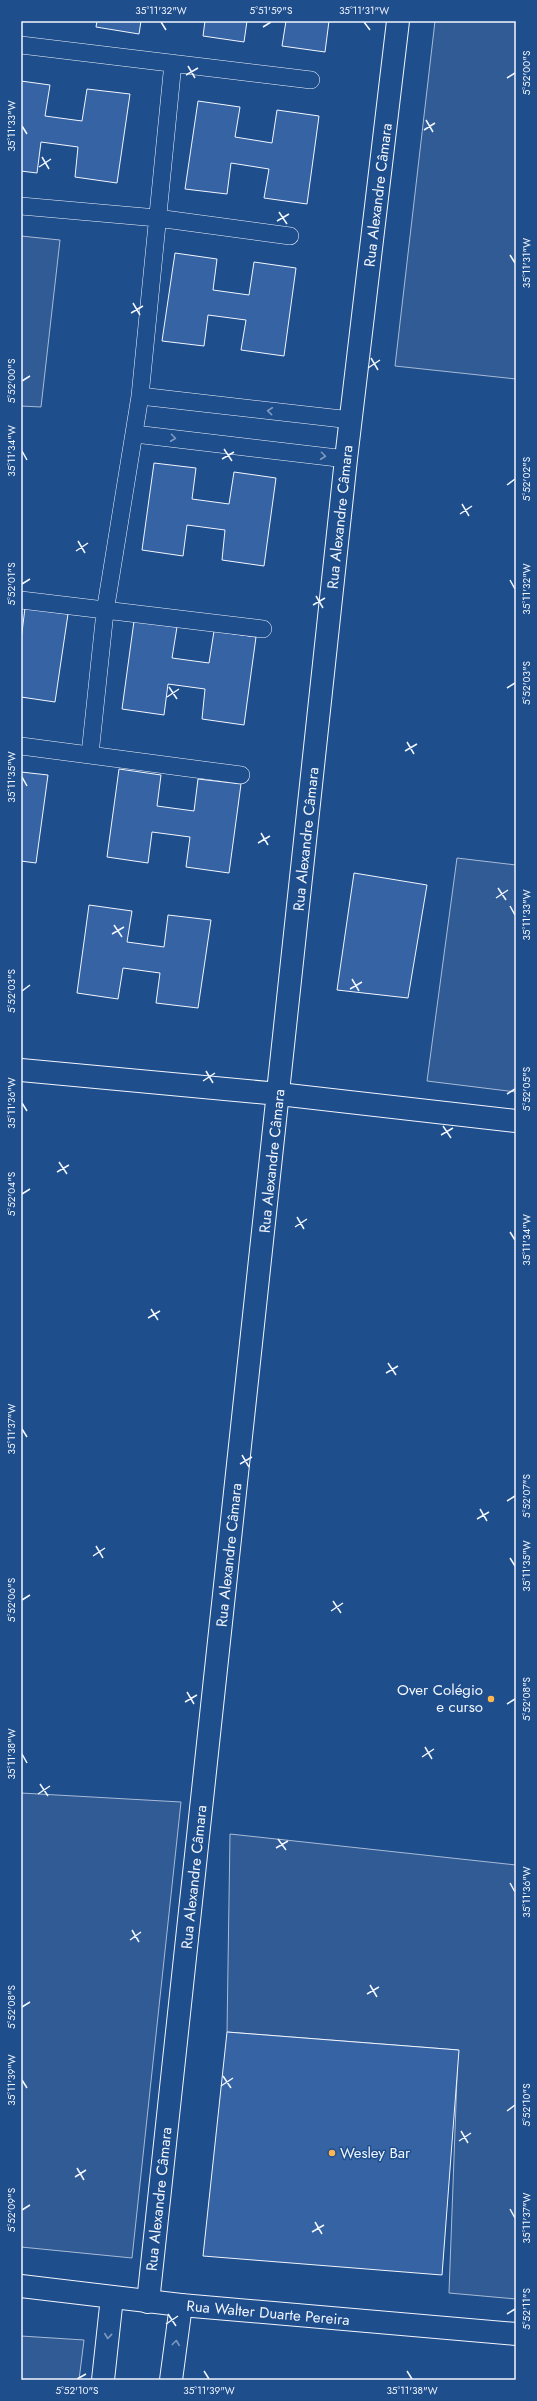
<svg xmlns="http://www.w3.org/2000/svg" width="537" height="2401" font-family="Jost,sans-serif">
<style>
.built{fill:#305b95;stroke:#a8bbd7}
.building{fill:#3563a3;stroke:#f2f6ff}
.lines{fill:none;stroke-linecap:round;stroke-linejoin:round}
.lane-casing{stroke:#f2f6ff;stroke-width:18}
.street-casing{stroke:#f2f6ff;stroke-width:24}
.secondary-casing{stroke:#f2f6ff;stroke-width:24}
.lane{stroke:#1f4e8c;stroke-width:17}
.street{stroke:#1f4e8c;stroke-width:22}
.secondary{stroke:#1f4e8c;stroke-width:22}
.oneway{stroke:#7e9ac0}
.ticks{fill:none;stroke:#f2f6ff;stroke-width:1.5}
.poi-dot{fill:#ffb74d;stroke:#1f4e8c;stroke-width:1.5}
.labels{text-anchor:middle;dominant-baseline:central;stroke-width:3;stroke-linejoin:round;paint-order:stroke}
.street-label{font-size:15px;fill:#f2f6ff;stroke:#1f4e8c}
.poi-label{font-size:15px;fill:#f2f6ff;stroke:#1f4e8c;text-anchor:end}
.neatline{fill:none;stroke:#f2f6ff;stroke-width:1.5}
.ticks-label{font-size:10px;text-anchor:middle;fill:#f2f6ff}
</style>
<rect width="100%" height="100%" fill="#1f4e8c"/>
<path class="built" d="M435 21H516V379L395 366Z
M21 236 60 240 41 407 21 406Z
M457 858 516 865V1092L427 1081Z
M21 1793 181 1802 132 2258 21 2247Z
M230 1834 516 1865V2299L449 2293 458 2050 227 2032Z
M21 2336 84 2340 79 2380H21Z"/>
<path class="building" d="M97 21H141L139 34 96 27Z
M205 21H247L244 42 203 36Z
M286 21H329L325 52 282 46Z
M21 81 50 85 45 116 82 121 87 89 130 94 117 183 75 177 78 147 41 142 37 173 21 171Z
M198 101 240 107 235 137 272 143 277 110 319 116 307 204 264 198 269 169 231 163 227 194 185 189Z
M175 253 217 259 213 290 249 295 254 262 296 268 284 356 241 350 246 320 208 315 204 346 162 341Z
M154 463 196 468 192 499 229 504 234 472 276 478 264 566 222 560 225 530 187 525 183 556 142 550Z
M25 608 68 614 55 702 21 697V640Z
M134 621 177 627 172 658 209 663 214 631 256 637 244 725 202 719 205 689 168 684 164 715 122 709Z
M119 769 161 775 157 806 194 811 198 779 241 784 229 873 186 867 190 837 152 832 148 863 107 857Z
M21 772 48 775 36 863 21 861Z
M354 873 427 885 408 998 337 990Z
M89 905 132 911 127 942 164 947 168 915 211 920 198 1008 156 1003 160 973 123 968 118 999 77 993Z
M227 2032 459 2050 442 2275 203 2256Z"/>
<g class="lines">
<g class="lane-casing">
<path id="lane" d="M21 45 311 80
M21 206 157 218 290 236
M140 396 351 420
M135 434 346 459
M21 600 263 629
M21 746 241 775
M90 754 105 612 140 396 173 63"/>
</g>
<g class="street-casing">
<path id="street" d="M21 1070 279 1094 516 1121
M148 2302 346 459 398 21
M103 2380 112 2297
M171 2380 181 2305"/>
</g>
<g class="secondary-casing">
<path id="secondary" d="M21 2286 181 2305 516 2334"/>
</g>
<use href="#lane" class="lane"/>
<use href="#street" class="street"/>
<use href="#secondary" class="secondary"/>
</g>
<defs><path id="oneway-chevron" d="M-2-3.5L2.5 0L-2 3.5" fill="none" stroke-width="1.6" stroke-linecap="round" stroke-linejoin="round"/></defs>
<g class="oneway">
<use href="#oneway-chevron" transform="translate(270 411) rotate(-174)"/>
<use href="#oneway-chevron" transform="translate(173 438) rotate(7)"/>
<use href="#oneway-chevron" transform="translate(323 456) rotate(7)"/>
<use href="#oneway-chevron" transform="translate(108 2336) rotate(96)"/>
<use href="#oneway-chevron" transform="translate(176 2343) rotate(-83)"/>
</g>
<path class="ticks" d="M161 22 166 30M364 22 370 30M263 27 271 22M188 66 195 78M186 75 198 68M507 78 515 73M426 120 433 132M22 126 27 134M424 130 435 123M42 157 49 169M39 167 51 159M279 212 287 224M277 221 289 214M510 255 515 263M133 303 140 315M131 313 143 306M371 358 378 370M368 368 380 360M22 381 30 376M224 449 232 461M22 451 27 460M222 459 234 452M507 485 515 479M462 504 469 516M460 514 472 506M78 541 85 553M76 551 88 543M510 580 515 589M22 584 30 579M316 596 323 608M313 605 325 598M169 687 177 699M507 688 515 683M167 697 179 689M407 742 414 754M405 751 417 744M22 777 27 786M261 833 268 845M258 843 270 836M498 888 506 900M496 898 508 890M510 906 515 915M114 925 122 937M112 934 124 927M352 979 359 991M350 989 362 982M22 991 30 985M206 1071 213 1083M203 1081 215 1073M507 1094 515 1089M22 1103 27 1111M443 1126 451 1138M441 1135 453 1128M59 1162 67 1174M57 1172 69 1165M22 1194 30 1189M297 1217 304 1229M295 1227 307 1219M510 1232 515 1240M151 1309 158 1320M148 1318 160 1311M388 1363 396 1375M386 1373 398 1366M22 1429 27 1437M242 1455 249 1467M240 1464 252 1457M507 1501 515 1496M480 1509 487 1521M477 1519 489 1512M96 1546 103 1558M93 1556 105 1548M510 1558 515 1566M22 1600 30 1595M333 1601 341 1613M331 1611 343 1603M187 1692 194 1704M185 1702 197 1695M507 1704 515 1699M425 1747 432 1759M22 1754 27 1763M422 1757 434 1749M40 1784 48 1796M38 1794 50 1786M278 1839 286 1850M276 1848 288 1841M510 1883 515 1892M132 1930 139 1942M130 1940 141 1932M370 1985 377 1997M367 1994 379 1987M22 2007 30 2002M223 2076 231 2088M22 2080 27 2088M221 2086 233 2078M507 2111 515 2105M461 2131 468 2143M459 2141 471 2133M77 2168 84 2180M75 2177 86 2170M510 2209 515 2218M22 2210 30 2205M315 2222 322 2234M312 2232 324 2225M168 2314 176 2326M507 2314 515 2309M166 2324 178 2316M204 2371 209 2379M407 2371 412 2379M77 2379 86 2374"/>
<g class="poi-dot">
<circle cx="491" cy="1699" r="4"/>
<circle cx="332" cy="2153" r="4"/>
</g>
<g class="labels">
<g class="street-label">
<text transform="translate(378 195) rotate(-83)">Rua Alexandre Câmara</text>
<text transform="translate(340 517) rotate(-84)">Rua Alexandre Câmara</text>
<text transform="translate(306 839) rotate(-84)">Rua Alexandre Câmara</text>
<text transform="translate(272 1161) rotate(-84)">Rua Alexandre Câmara</text>
<text transform="translate(229 1555) rotate(-84)">Rua Alexandre Câmara</text>
<text transform="translate(194 1877) rotate(-84)">Rua Alexandre Câmara</text>
<text transform="translate(159 2199) rotate(-84)">Rua Alexandre Câmara</text>
<text transform="translate(268 2313) rotate(5)">Rua Walter Duarte Pereira</text>
</g>
<g class="poi-label">
<text x="483" y="1690">Over Colégio<tspan x="483" dy="17">e curso</tspan></text>
<text x="340" y="2153" text-anchor="start">Wesley Bar</text>
</g>
</g>
<rect width="537" height="2401" fill="none" stroke="#1f4e8c" stroke-width="44"/>
<rect x="22" y="22" width="493" height="2357" class="neatline"/>
<g class="ticks-label">
<text x="161" y="14">35°11'32"W</text>
<text x="271" y="14">5°51'59"S</text>
<text x="364" y="14">35°11'31"W</text>
<text transform="translate(526 73) rotate(-90)" y="4">5°52'00"S</text>
<text transform="translate(11 126) rotate(-90)" y="4">35°11'33"W</text>
<text transform="translate(526 263) rotate(-90)" y="4">35°11'31"W</text>
<text transform="translate(11 381) rotate(-90)" y="4">5°52'00"S</text>
<text transform="translate(11 451) rotate(-90)" y="4">35°11'34"W</text>
<text transform="translate(526 479) rotate(-90)" y="4">5°52'02"S</text>
<text transform="translate(11 584) rotate(-90)" y="4">5°52'01"S</text>
<text transform="translate(526 589) rotate(-90)" y="4">35°11'32"W</text>
<text transform="translate(526 683) rotate(-90)" y="4">5°52'03"S</text>
<text transform="translate(11 777) rotate(-90)" y="4">35°11'35"W</text>
<text transform="translate(526 915) rotate(-90)" y="4">35°11'33"W</text>
<text transform="translate(11 991) rotate(-90)" y="4">5°52'03"S</text>
<text transform="translate(526 1089) rotate(-90)" y="4">5°52'05"S</text>
<text transform="translate(11 1103) rotate(-90)" y="4">35°11'36"W</text>
<text transform="translate(11 1194) rotate(-90)" y="4">5°52'04"S</text>
<text transform="translate(526 1240) rotate(-90)" y="4">35°11'34"W</text>
<text transform="translate(11 1429) rotate(-90)" y="4">35°11'37"W</text>
<text transform="translate(526 1496) rotate(-90)" y="4">5°52'07"S</text>
<text transform="translate(526 1566) rotate(-90)" y="4">35°11'35"W</text>
<text transform="translate(11 1600) rotate(-90)" y="4">5°52'06"S</text>
<text transform="translate(526 1699) rotate(-90)" y="4">5°52'08"S</text>
<text transform="translate(11 1754) rotate(-90)" y="4">35°11'38"W</text>
<text transform="translate(526 1892) rotate(-90)" y="4">35°11'36"W</text>
<text transform="translate(11 2007) rotate(-90)" y="4">5°52'08"S</text>
<text transform="translate(11 2080) rotate(-90)" y="4">35°11'39"W</text>
<text transform="translate(526 2105) rotate(-90)" y="4">5°52'10"S</text>
<text transform="translate(11 2210) rotate(-90)" y="4">5°52'09"S</text>
<text transform="translate(526 2218) rotate(-90)" y="4">35°11'37"W</text>
<text transform="translate(526 2309) rotate(-90)" y="4">5°52'11"S</text>
<text x="77" y="2394">5°52'10"S</text>
<text x="209" y="2394">35°11'39"W</text>
<text x="412" y="2394">35°11'38"W</text>
</g>
</svg>
